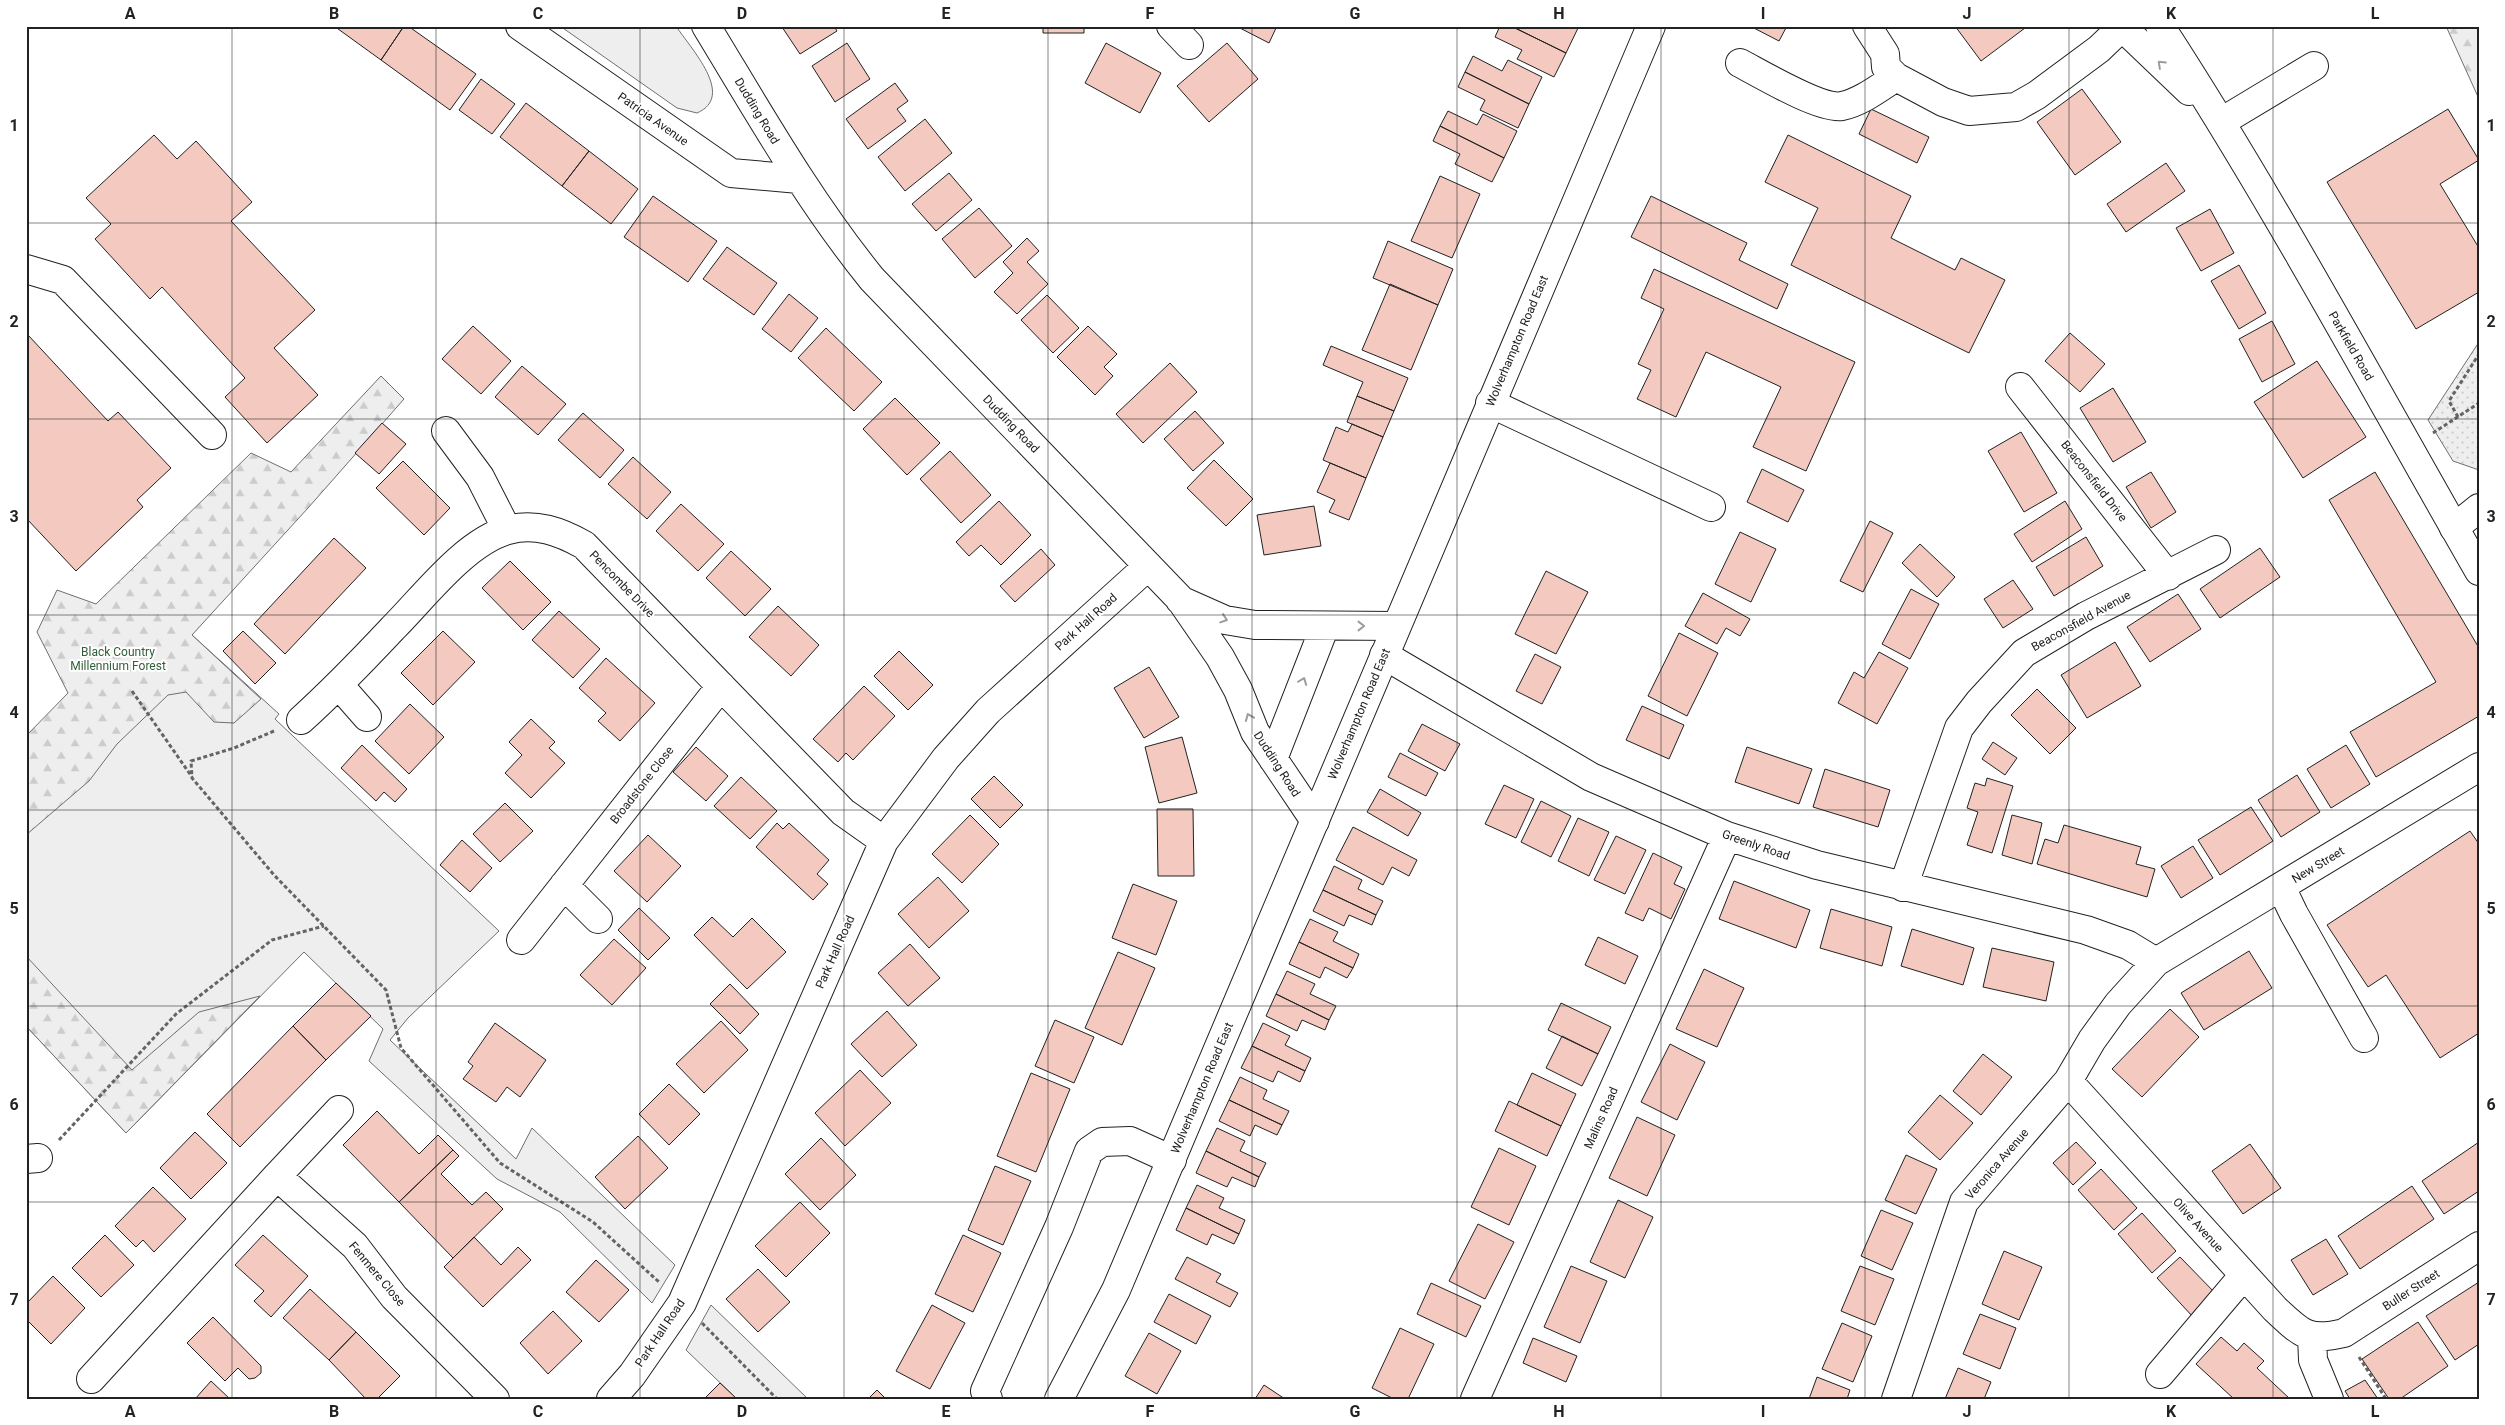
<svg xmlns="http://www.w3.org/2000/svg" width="2505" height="1425" font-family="Roboto,sans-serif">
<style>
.grass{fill:#eee;stroke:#6f6f6f}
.forest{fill:url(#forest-firs);stroke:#6f6f6f}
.park{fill:url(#park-dots);stroke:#6f6f6f}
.building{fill:#f3c9c0;stroke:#222}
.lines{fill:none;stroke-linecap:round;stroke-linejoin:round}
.minor-casing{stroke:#222;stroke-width:30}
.major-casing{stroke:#222;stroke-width:30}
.path{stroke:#646464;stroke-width:3;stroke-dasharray:4 2.5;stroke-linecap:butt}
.minor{stroke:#fff;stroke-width:28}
.major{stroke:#fff;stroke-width:28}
.oneway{stroke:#9c9c9c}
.grid{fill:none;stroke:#222;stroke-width:1;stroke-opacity:0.55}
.labels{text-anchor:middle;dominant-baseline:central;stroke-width:4;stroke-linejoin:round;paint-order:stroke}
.street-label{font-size:12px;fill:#222;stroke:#fff}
.park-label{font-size:12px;fill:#2f5e38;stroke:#fff}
.neatline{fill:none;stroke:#222;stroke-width:2}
.grid-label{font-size:16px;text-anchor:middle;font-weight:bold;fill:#222}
</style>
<defs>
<pattern id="forest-firs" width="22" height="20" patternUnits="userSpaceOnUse" patternTransform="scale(1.25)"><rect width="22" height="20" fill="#eee"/><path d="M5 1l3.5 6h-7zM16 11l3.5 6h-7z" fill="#ccc"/></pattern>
<pattern id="park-dots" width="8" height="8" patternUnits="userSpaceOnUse" patternTransform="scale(1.25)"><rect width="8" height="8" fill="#eee"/><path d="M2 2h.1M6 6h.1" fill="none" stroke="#ccc" stroke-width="1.8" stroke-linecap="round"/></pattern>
</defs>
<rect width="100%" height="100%" fill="#fff"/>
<path class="grass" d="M560 26H676C691 49 736 96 697 113L677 108Z
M192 635 279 714 275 719 499 931 408 1018 390 1040 516 1159 532 1128 675 1265 652 1303 560 1212 497 1179 369 1061 383 1029 304 952 126 1133 26 1026V793Z
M711 1305 808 1399H737L686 1350Z"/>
<path class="forest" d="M2446 26H2479V99Z
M381 376 404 399 308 508 192 635 261 699 234 723 214 722 186 692 168 695 117 744 89 781 26 835V736L68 693 37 632 57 590 96 604 251 453 291 472Z
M26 956 132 1070 199 1012 260 996 126 1133 26 1026Z"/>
<path class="park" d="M2479 342V470L2453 461 2428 420Z"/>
<path class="building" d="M334 26H404L381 60Z
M404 26H408L476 74 450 110 381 60Z
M834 26 837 31 800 54 782 27Z
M1043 26H1084V33H1043Z
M1236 26H1277L1269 43Z
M1500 26H1511L1566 53 1554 77 1517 59 1522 50 1495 37Z
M1511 26H1579L1566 53Z
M1750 26H1787L1779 41Z
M1955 26H2023L2025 28 1981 61Z
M847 43 870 79 835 102 812 66Z
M1106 43 1161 73 1140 113 1085 83Z
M1227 43 1258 79 1209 122 1177 86Z
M1473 56 1502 71 1508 60 1542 77 1529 104 1465 72Z
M1465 72 1529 104 1518 128 1480 110 1485 100 1458 87Z
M481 79 515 104 492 134 459 110Z
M895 83 908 101 897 109 906 121 868 149 846 119Z
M2082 89 2121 142 2075 175 2037 122Z
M526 103 589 151 562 186 500 137Z
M1871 109 1929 137 1917 163 1859 134Z
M2448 109 2479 160 2440 184 2479 248V292L2416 329 2327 182Z
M1448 111 1477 125 1483 114 1517 131 1504 158 1440 126Z
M925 119 952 153 905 191 878 157Z
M1440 126 1504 158 1492 182 1455 164 1460 154 1433 141Z
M154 135 177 159 196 141 252 202 231 221 315 310 274 348 318 395 267 443 225 397 245 378 162 287 150 299 95 239 111 224 86 198Z
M1788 135 1911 196 1891 238 1955 270 1961 258 2005 280 1969 353 1791 265 1818 208 1765 182Z
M589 151 638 189 611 224 562 186Z
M2166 163 2185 191 2126 232 2107 204Z
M949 173 972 200 936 231 912 204Z
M1440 176 1480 194 1452 258 1411 241Z
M653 196 717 241 688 282 624 237Z
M1651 196 1747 243 1739 260 1788 284 1777 309 1631 237Z
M979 208 1012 246 975 278 942 239Z
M2210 209 2234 253 2201 271 2176 228Z
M1027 238 1039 251 1027 262 1048 284 1017 314 994 292 1013 273 1003 262Z
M1388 241 1453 269 1438 305 1373 278Z
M727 247 777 283 754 315 703 279Z
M2239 265 2266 313 2239 329 2211 281Z
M1654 269 1855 362 1806 471 1753 447 1781 387 1706 352 1676 417 1637 399 1651 370 1638 364 1664 309 1641 298Z
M1390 284 1438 305 1411 370 1362 350Z
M789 294 818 318 791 352 762 329Z
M1047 295 1079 328 1053 353 1021 320Z
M2272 321 2295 364 2262 382 2239 339Z
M473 326 511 361 481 394 442 359Z
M1088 326 1117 354 1104 367 1113 376 1095 395 1057 357Z
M826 328 882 382 854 411 798 358Z
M2070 333 2105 364 2080 392 2045 361Z
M28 335 108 421 118 412 171 468 137 500 143 507 76 571 26 518V337Z
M1331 346 1408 378 1394 411 1357 396 1363 382 1323 365Z
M2317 361 2366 437 2303 478 2254 402Z
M1170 363 1197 392 1143 443 1116 414Z
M522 366 566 404 538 435 495 397Z
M2113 388 2146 442 2113 462 2080 408Z
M1357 396 1394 411 1383 437 1347 422Z
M895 398 940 443 907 475 863 429Z
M1195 411 1224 443 1193 471 1164 439Z
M583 413 624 450 600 478 558 440Z
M382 423 406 444 379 474 355 453Z
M1352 424 1383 437 1366 478 1323 460 1336 427 1348 432Z
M2021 432 2057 493 2024 512 1988 451Z
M950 451 991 495 961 523 920 479Z
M633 457 671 492 647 519 608 484Z
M1214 460 1253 499 1226 526 1187 488Z
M403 461 450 508 424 535 376 488Z
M1330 463 1366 478 1349 520 1329 512 1335 500 1317 492Z
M1762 469 1804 490 1788 522 1747 502Z
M2151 472 2176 512 2151 528 2126 487Z
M2375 472 2479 648V716L2376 777 2350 732 2436 682 2329 500Z
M999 501 1031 535 1001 565 981 545 969 556 956 542Z
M2065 501 2082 529 2032 562 2014 534Z
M681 504 724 544 698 571 656 531Z
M1314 506 1321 546 1264 555 1257 515Z
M1870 521 1893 533 1863 592 1840 581Z
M1740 532 1776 549 1751 602 1715 584Z
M2086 537 2103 566 2054 596 2036 567Z
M334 538 366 568 285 654 254 624Z
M1920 544 1955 577 1937 597 1902 563Z
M2260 548 2280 577 2220 618 2200 589Z
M1041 549 1055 565 1015 602 1000 586Z
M731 551 771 589 745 616 706 578Z
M510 561 551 602 523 630 482 588Z
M1546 571 1588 592 1556 654 1515 634Z
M2013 580 2033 609 2003 628 1984 599Z
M1911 589 1939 604 1910 659 1882 644Z
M1703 593 1750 619 1740 636 1726 628 1717 644 1685 626Z
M2178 594 2201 629 2150 662 2127 627Z
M778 606 819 645 791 676 749 637Z
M559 611 600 649 573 678 532 640Z
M243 631 276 663 255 684 223 651Z
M443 631 475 662 433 705 401 673Z
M1679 633 1718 653 1687 716 1648 696Z
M2115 642 2141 686 2087 718 2061 675Z
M899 651 933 685 908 710 874 676Z
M1879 652 1908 668 1877 724 1838 703 1854 672 1864 678Z
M1535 654 1561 667 1542 704 1516 691Z
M606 658 655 703 620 741 598 721 606 713 579 688Z
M1149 667 1179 717 1144 738 1114 688Z
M864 686 895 716 853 760 846 753 838 762 813 739Z
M2037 689 2076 728 2050 754 2011 715Z
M410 704 444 737 409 774 375 741Z
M1642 706 1684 725 1669 759 1626 740Z
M531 719 555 742 549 748 565 763 531 798 505 773 522 755 509 742Z
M1422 724 1460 744 1445 771 1408 751Z
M1182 737 1197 793 1159 803 1145 747Z
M1993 742 2017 758 2005 775 1982 759Z
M362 745 407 789 395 802 384 792 376 801 341 768Z
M2346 745 2370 784 2331 808 2307 769Z
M696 747 728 776 706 801 673 772Z
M1747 747 1812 769 1799 804 1735 782Z
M1400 753 1438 773 1426 796 1388 777Z
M1825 769 1890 790 1878 827 1813 807Z
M2297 775 2320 812 2281 837 2258 800Z
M994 776 1023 805 1000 828 971 799Z
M741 777 777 811 750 839 714 806Z
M1987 778 2013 786 1992 853 1967 845 1978 812 1967 808 1975 783 1985 786Z
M1504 785 1534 799 1516 838 1485 824Z
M1380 789 1421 813 1408 836 1367 812Z
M1541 801 1571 816 1551 857 1521 842Z
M505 803 533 831 500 862 473 834Z
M2251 807 2273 841 2220 875 2198 840Z
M1157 809H1193L1194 876H1158Z
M970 815 999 844 962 883 932 854Z
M2012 815 2042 823 2032 864 2002 855Z
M1578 818 1609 832 1589 876 1558 861Z
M777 823 783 829 789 823 829 860 817 874 828 884 813 900 756 847Z
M2064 825 2141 847 2136 864 2155 869 2147 897 2037 864 2045 839 2058 843Z
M1353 827 1417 860 1409 876 1392 867 1383 885 1336 860Z
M2470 831 2479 844V1033L2440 1058 2386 975 2368 987 2327 925Z
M648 835 681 866 647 902 614 871Z
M1616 836 1646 850 1625 894 1594 880Z
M462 840 492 868 470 892 440 865Z
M2193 846 2213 878 2181 898 2161 866Z
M1653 853 1682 867 1674 884 1685 889 1671 919 1649 908 1643 921 1625 913Z
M1334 866 1362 880 1358 889 1383 901 1376 915 1323 890Z
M938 877 969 911 929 948 898 914Z
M1734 881 1810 910 1796 948 1719 919Z
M1133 884 1177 901 1156 955 1112 938Z
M1323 890 1376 915 1372 925 1349 915 1344 926 1313 911Z
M639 908 670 938 648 960 618 930Z
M1831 909 1892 927 1882 966 1820 948Z
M712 917 733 937 752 918 786 952 747 989 694 935Z
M1310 919 1338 932 1333 941 1359 954 1353 968 1299 942Z
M1912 929 1974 948 1963 985 1901 966Z
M1598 937 1638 956 1625 984 1585 965Z
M614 939 646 968 612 1005 580 975Z
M1299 942 1353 968 1347 978 1325 967 1320 978 1289 964Z
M910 944 940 978 908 1006 878 973Z
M1992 948 2054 962 2046 1001 1983 987Z
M2249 951 2272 988 2204 1030 2181 993Z
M1118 952 1155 968 1122 1045 1085 1028Z
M1704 969 1744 988 1717 1047 1676 1029Z
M1287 971 1315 984 1310 994 1336 1006 1329 1020 1276 994Z
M336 983 371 1016 326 1060 293 1026Z
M730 984 759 1014 740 1034 710 1004Z
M1276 994 1329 1020 1325 1030 1302 1020 1297 1031 1266 1016Z
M1561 1003 1611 1027 1598 1054 1548 1030Z
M2170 1009 2199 1037 2142 1097 2112 1069Z
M887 1011 917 1045 882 1077 851 1044Z
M1055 1020 1094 1037 1074 1083 1035 1066Z
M721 1021 748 1050 704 1093 676 1064Z
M495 1023 546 1060 520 1097 507 1087 496 1102 463 1079 473 1066 468 1062Z
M1263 1023 1290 1036 1285 1045 1311 1058 1305 1071 1252 1046Z
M293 1026 326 1060 240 1147 207 1114Z
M1562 1036 1598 1054 1582 1086 1546 1068Z
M1670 1044 1705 1062 1677 1120 1641 1102Z
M1252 1046 1305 1071 1300 1082 1278 1071 1273 1082 1241 1068Z
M1983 1054 2012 1077 1981 1115 1953 1091Z
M860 1070 891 1103 845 1146 815 1113Z
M1031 1073 1070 1089 1036 1172 997 1156Z
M1532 1073 1576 1094 1561 1126 1517 1105Z
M1240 1077 1267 1090 1263 1099 1289 1111 1282 1125 1229 1100Z
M669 1084 700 1114 669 1145 639 1114Z
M1940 1095 1973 1123 1940 1160 1908 1132Z
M1229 1100 1282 1125 1277 1135 1255 1125 1250 1136 1219 1121Z
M1509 1101 1561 1126 1547 1156 1495 1131Z
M377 1111 419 1154 438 1135 453 1150 399 1202 343 1145Z
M1637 1117 1675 1135 1647 1196 1609 1178Z
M1217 1128 1245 1141 1240 1151 1266 1163 1259 1177 1206 1151Z
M195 1132 227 1163 191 1199 160 1168Z
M638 1136 668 1168 625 1209 595 1177Z
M821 1138 856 1175 820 1210 785 1174Z
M2076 1142 2096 1163 2073 1185 2053 1163Z
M2479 1142V1191L2444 1214 2422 1181Z
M2250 1144 2281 1188 2243 1214 2212 1171Z
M1499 1148 1536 1166 1509 1225 1471 1207Z
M453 1150 459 1156 441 1174 472 1205 486 1192 503 1209 453 1258 399 1202Z
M1206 1151 1259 1177 1255 1187 1232 1177 1227 1187 1196 1173Z
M1906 1155 1937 1169 1916 1214 1885 1200Z
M995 1166 1031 1181 1003 1245 968 1230Z
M2101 1169 2137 1208 2114 1230 2078 1190Z
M1197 1185 1224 1198 1219 1208 1245 1220 1239 1234 1186 1208Z
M2412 1186 2434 1219 2360 1269 2338 1236Z
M153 1187 186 1219 154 1252 143 1240 136 1247 115 1226Z
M1618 1200 1653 1217 1625 1278 1590 1262Z
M800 1202 830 1233 786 1277 755 1246Z
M1186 1208 1239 1234 1234 1244 1212 1234 1207 1245 1176 1230Z
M1881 1210 1913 1223 1892 1270 1861 1256Z
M2142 1213 2176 1251 2152 1273 2118 1234Z
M1478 1224 1514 1242 1485 1299 1449 1281Z
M105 1235 134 1265 101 1297 72 1268Z
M263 1235 308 1276 271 1317 254 1301 264 1291 235 1265Z
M963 1235 1001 1253 973 1312 935 1294Z
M474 1237 501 1265 518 1247 531 1260 483 1307 444 1267Z
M2326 1239 2348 1274 2313 1295 2291 1260Z
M2004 1251 2042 1267 2019 1320 1982 1304Z
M1187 1257 1221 1274 1216 1282 1238 1293 1230 1307 1175 1279Z
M2180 1257 2217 1295 2193 1317 2157 1278Z
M596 1260 629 1290 599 1322 566 1292Z
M1571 1266 1607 1281 1580 1343 1544 1327Z
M1860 1266 1894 1279 1875 1325 1841 1311Z
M758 1269 790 1302 758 1332 726 1299Z
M53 1276 85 1308 51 1344 26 1319V1304Z
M2479 1282V1344L2455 1360 2426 1316Z
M1431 1283 1481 1306 1466 1337 1417 1314Z
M310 1289 356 1332 329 1360 283 1318Z
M1169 1294 1211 1316 1196 1344 1154 1322Z
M932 1305 965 1323 930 1389 896 1371Z
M553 1311 582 1341 548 1374 520 1343Z
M1980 1314 2016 1328 2000 1369 1963 1354Z
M213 1317 261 1366V1373L255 1378 249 1379 238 1368 225 1381 187 1343Z
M2418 1322 2448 1366 2400 1399H2389L2362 1359Z
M1842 1323 1872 1336 1853 1382 1822 1369Z
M1400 1328 1434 1344 1408 1399H1394L1372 1388Z
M356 1332 400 1376 377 1399H366L329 1360Z
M1149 1333 1181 1351 1157 1394 1125 1376Z
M2221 1337 2237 1351 2244 1343 2264 1361 2257 1368 2290 1399H2234L2196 1364Z
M1533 1338 1577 1356 1566 1382 1523 1363Z
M1958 1368 1991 1382 1984 1399H1945Z
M1817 1377 1850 1390 1847 1399H1809Z
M2365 1380 2378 1399H2350L2345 1391Z
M211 1381 230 1399H195Z
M720 1383 737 1399H704Z
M1264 1385 1285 1399H1255Z
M877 1390 886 1399H868Z"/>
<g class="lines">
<g class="minor-casing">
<path id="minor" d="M520 26 731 173 799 179
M706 26C759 113 808 200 872 279L1180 599 1220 657 1238 690 1255 732 1315 821
M1171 26 1189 45
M1867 26 1885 54 1886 67 1896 77 1943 102 1969 111 2016 107 2037 95 2099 49 2123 26
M1740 63C1761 74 1821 110 1842 106 1861 102 1879 88 1896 77
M2221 122 2314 66
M26 269 63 280 212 435
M2020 387 2168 576
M1490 403 1711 507
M446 431 480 477 507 530
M2454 528 2479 508
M1180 600 1225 620 1255 625 1396 626
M1384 655 1591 777 1727 836 1817 865 2086 930 2128 945 2156 962
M339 685 367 717
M301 720C333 691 363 660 393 628 424 597 465 542 508 530 535 522 561 532 584 545L843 812 884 841
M1273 759 1325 626
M564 885 598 919
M1903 887 1959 728 1979 702 2024 653 2086 616 2216 550
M2281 887 2294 914 2364 1038
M521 940 721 686
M2068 1081 2275 1309C2301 1333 2307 1342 2344 1333L2479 1246
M26 1159 38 1158
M277 1176 339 1110
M2312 1336 2313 1360 2329 1399
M2160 1374 2244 1275
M91 1379 277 1176 355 1246 394 1297 495 1399
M611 1399 632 1375 682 1303 884 841 946 758 988 711 1147 567
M988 1399 985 1391 1059 1227 1089 1151 1102 1142 1130 1141 1172 1160
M1475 1399 1727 836
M1896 1399 1964 1202 2068 1081 2092 1040 2118 1004 2156 962 2479 767"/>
</g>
<g class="major-casing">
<path id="major" d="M2121 26 2189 91
M2160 26C2275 203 2374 388 2479 571
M1059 1399 1116 1290 1651 26"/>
</g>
<path class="path" d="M2458 417 2449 401 2479 354
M2433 433 2479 403
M132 691 192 777
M274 731 234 748 191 761 192 778 274 875 386 990 401 1048 500 1163 593 1222 659 1282
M59 1140 176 1014 272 940 324 926
M702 1323 777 1399
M2359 1357 2386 1399"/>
<use href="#minor" class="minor"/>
<use href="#major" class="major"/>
</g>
<defs><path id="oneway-chevron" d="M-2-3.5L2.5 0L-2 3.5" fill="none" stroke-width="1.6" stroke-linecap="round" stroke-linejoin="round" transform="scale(1.25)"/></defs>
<g class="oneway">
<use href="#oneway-chevron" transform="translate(2161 64) rotate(-137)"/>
<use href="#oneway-chevron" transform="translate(1224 619) rotate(18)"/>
<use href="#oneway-chevron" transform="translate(1361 626)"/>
<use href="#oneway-chevron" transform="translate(1303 681) rotate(-69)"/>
<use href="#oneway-chevron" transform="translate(1249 717) rotate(-112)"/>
</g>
<path class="grid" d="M232 26V1399M436 26V1399M640 26V1399M844 26V1399M1048 26V1399M1252 26V1399M1457 26V1399M1661 26V1399M1865 26V1399M2069 26V1399M2273 26V1399M26 223H2479M26 419H2479M26 615H2479M26 810H2479M26 1006H2479M26 1202H2479"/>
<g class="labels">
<g class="street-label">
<text transform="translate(757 111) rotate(59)">Dudding Road</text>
<text transform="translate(653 119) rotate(35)">Patricia Avenue</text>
<text transform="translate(1517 341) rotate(-67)">Wolverhampton Road East</text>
<text transform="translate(2351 346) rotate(60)">Parkfield Road</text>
<text transform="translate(1011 424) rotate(46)">Dudding Road</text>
<text transform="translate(2094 481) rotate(52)">Beaconsfield Drive</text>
<text transform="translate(622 584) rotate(46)">Pencombe Drive</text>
<text transform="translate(2081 621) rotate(-29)">Beaconsfield Avenue</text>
<text transform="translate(1086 622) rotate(-42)">Park Hall Road</text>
<text transform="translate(1359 714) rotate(-67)">Wolverhampton Road East</text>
<text transform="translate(1277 764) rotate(57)">Dudding Road</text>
<text transform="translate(642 785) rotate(-52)">Broadstone Close</text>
<text transform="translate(1756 845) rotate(19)">Greenly Road</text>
<text transform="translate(2318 865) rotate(-31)">New Street</text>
<text transform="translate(835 952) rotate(-66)">Park Hall Road</text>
<text transform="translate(1202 1088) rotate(-67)">Wolverhampton Road East</text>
<text transform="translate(1601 1118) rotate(-66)">Malins Road</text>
<text transform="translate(1997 1164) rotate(-49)">Veronica Avenue</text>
<text transform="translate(2198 1225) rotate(48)">Olive Avenue</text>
<text transform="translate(377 1274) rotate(50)">Fenmere Close</text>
<text transform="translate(2411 1290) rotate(-33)">Buller Street</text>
<text transform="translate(660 1333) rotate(-56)">Park Hall Road</text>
</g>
<g class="park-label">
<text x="118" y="652">Black Country<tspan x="118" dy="14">Millennium Forest</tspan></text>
</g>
</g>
<rect width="2505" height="1425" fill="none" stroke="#ffffff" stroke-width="55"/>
<rect x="28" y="28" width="2450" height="1370" class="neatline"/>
<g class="grid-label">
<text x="130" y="19">A</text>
<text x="334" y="19">B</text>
<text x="538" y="19">C</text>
<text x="742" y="19">D</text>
<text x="946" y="19">E</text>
<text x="1150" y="19">F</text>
<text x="1355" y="19">G</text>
<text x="1559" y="19">H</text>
<text x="1763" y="19">I</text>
<text x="1967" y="19">J</text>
<text x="2171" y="19">K</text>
<text x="2375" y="19">L</text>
<text x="14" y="131">1</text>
<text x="2491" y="131">1</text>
<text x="14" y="327">2</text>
<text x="2491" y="327">2</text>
<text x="14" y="522">3</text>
<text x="2491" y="522">3</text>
<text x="14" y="718">4</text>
<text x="2491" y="718">4</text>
<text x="14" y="914">5</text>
<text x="2491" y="914">5</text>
<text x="14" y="1110">6</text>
<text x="2491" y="1110">6</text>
<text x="14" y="1305">7</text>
<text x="2491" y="1305">7</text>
<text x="130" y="1417">A</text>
<text x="334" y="1417">B</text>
<text x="538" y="1417">C</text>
<text x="742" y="1417">D</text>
<text x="946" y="1417">E</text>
<text x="1150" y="1417">F</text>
<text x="1355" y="1417">G</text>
<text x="1559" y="1417">H</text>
<text x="1763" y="1417">I</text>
<text x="1967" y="1417">J</text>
<text x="2171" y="1417">K</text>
<text x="2375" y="1417">L</text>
</g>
</svg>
